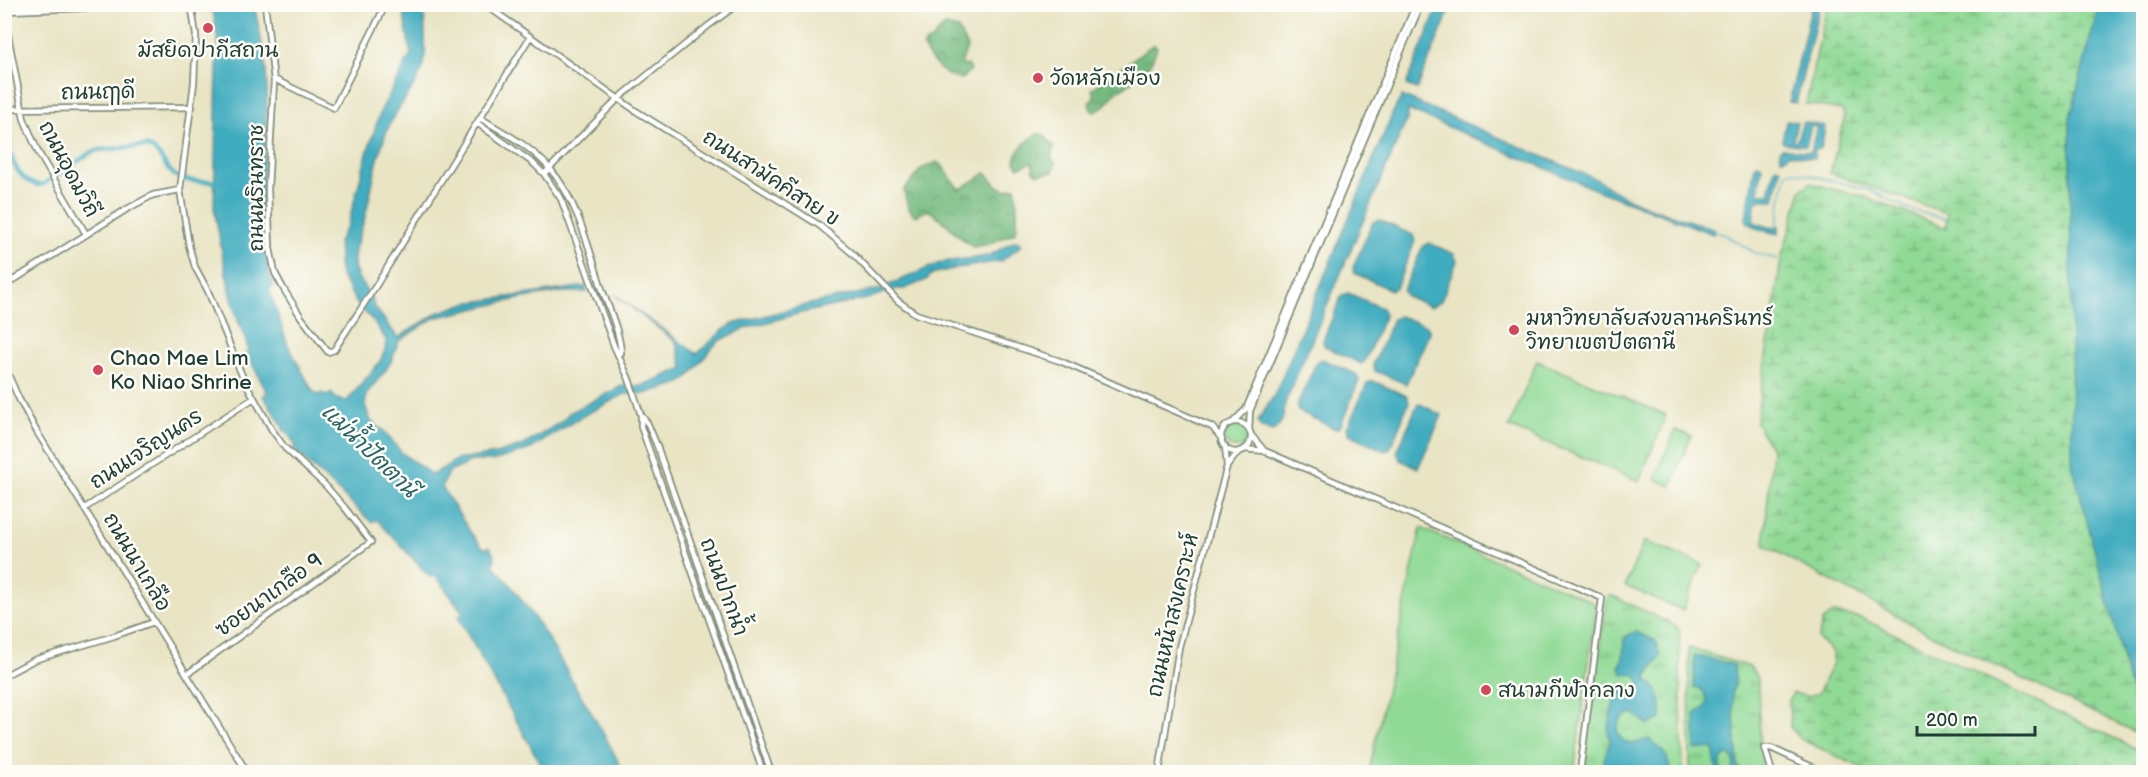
<svg xmlns="http://www.w3.org/2000/svg" width="2148" height="777" font-family="'Balsamiq Sans','Playpen Sans Thai',sans-serif">
<style>
.green{fill:#91da96;stroke:#588c65;stroke-width:1.5}
.forest{fill:url(#forest-crowns);stroke:#4a7c5a;stroke-width:1.5}
.wetland{fill:url(#wetland-marsh);stroke:#588c65;stroke-width:1.5}
.park{fill:url(#park-tufts);stroke:#588c65;stroke-width:1.5}
.water{fill:#40acbf;stroke:#30747a;stroke-width:1.5}
.lines{fill:none;stroke-linecap:round;stroke-linejoin:round}
.stream{stroke:#40acbf;stroke-width:1.5}
.canal{stroke:#40acbf;stroke-width:4.5}
.secondary-casing{stroke:#84907c;stroke-width:8}
.secondary{stroke:#fff;stroke-width:4.5}
.poi-dot{fill:#d1495b;stroke:#fdfcf7;stroke-width:2}
.labels{text-anchor:middle;dominant-baseline:central;stroke-width:5;stroke-linejoin:round;paint-order:stroke}
.poi-label{font-size:21px;fill:#1f3d34;stroke:#fdfcf7;text-anchor:start}
.street-label{font-size:21px;fill:#1f3d34;stroke:#fdfcf7}
.water-label{font-size:22px;font-style:italic;fill:#2b6465;stroke:#fdfcf7}
</style>
<defs>
<pattern id="forest-crowns" width="20" height="18" patternUnits="userSpaceOnUse" patternTransform="scale(1.5)"><rect width="20" height="18" fill="#74ba7f"/><path d="M2 6a3 3 0 1 1 6 0M12 15a3 3 0 1 1 6 0" fill="none" stroke="#5f9869"/></pattern>
<pattern id="wetland-marsh" width="20" height="14" patternUnits="userSpaceOnUse" patternTransform="scale(1.5)"><rect width="20" height="14" fill="#91da96"/><path d="M1 5h8M5 5V1M11 12h8M15 12V8" fill="none" stroke="#76b27b"/></pattern>
<pattern id="park-tufts" width="24" height="20" patternUnits="userSpaceOnUse" patternTransform="scale(1.5)"><rect width="24" height="20" fill="#91da96"/><path d="M3 7l-1-3M5 7V3M7 7l1-3M15 17l-1-3M17 17v-4M19 17l1-3" fill="none" stroke="#76b27b"/></pattern>
</defs>
<rect width="100%" height="100%" fill="#fdfcf7"/>
<filter id="ink" filterUnits="userSpaceOnUse"><feTurbulence type="fractalNoise" baseFrequency=".0167" numOctaves="2"/><feDisplacementMap in="SourceGraphic" scale="12" xChannelSelector="R" yChannelSelector="G"/><feConvolveMatrix kernelMatrix="1 2 1 2 8 2 1 2 1" color-interpolation-filters="sRGB"/></filter>
<filter id="wash" filterUnits="userSpaceOnUse"><feTurbulence type="fractalNoise" baseFrequency=".008" numOctaves="4" result="noise"/><feDisplacementMap in="SourceGraphic" scale="24" xChannelSelector="R" yChannelSelector="G"/><feGaussianBlur stdDeviation="1.35" result="paint"/><feColorMatrix in="noise" values="0 0 0 0 0 0 0 0 0 0 0 0 0 0 0 0 0 1.4 0 .05"/><feComposite in="paint" operator="in"/></filter>
<g filter="url(#wash)">
<rect width="100%" height="100%" fill="#e9e4c4"/>
<path class="green" d="M1537 361 1666 415 1639 481 1509 427Z
M1225 437a11 11 0 1 1 22 0a11 11 0 1 1-22 0Z
M1675 430 1691 436 1671 486 1655 479Z
M1421 528 1593 602 1596 608 1574 772H1369Z
M1644 541 1702 564 1683 610 1625 586Z"/>
<path class="forest" d="M945 26 958 29 967 47 961 64 964 66 968 65 971 70 961 79C946 80 930 60 923 47L926 42 934 39 936 34Z
M1154 44 1157 47 1151 64C1142 69 1140 75 1133 81 1128 86 1121 88 1116 92 1107 101 1109 106 1095 112L1091 110 1089 103 1095 97 1092 89Z
M1037 134 1044 135 1054 147 1051 158 1055 163 1053 172 1037 174 1034 171 1032 162 1019 167 1015 162C1017 148 1027 141 1037 134Z
M937 162 942 165 958 188 961 189 986 173 998 186 1005 190 1015 187C1017 195 1018 225 1016 232L989 244 973 247C956 236 946 220 928 210L916 216C907 211 906 199 904 190L921 169Z"/>
<path class="wetland" d="M1827 5H2099L2070 118 2072 463 2143 736 1944 641 1764 545 1772 451 1756 422 1781 260 1801 190 1810 183 1862 196 1946 228 1947 213 1830 173 1845 116 1842 110 1806 104Z
M1833 613 1861 618 2143 752V772H1870L1800 739 1790 727 1789 700 1793 693 1808 697 1818 693 1833 663V653L1818 638 1823 621Z"/>
<path class="park" d="M1608 596H1613L1676 626 1679 630 1683 772H1583L1606 604Z
M1689 648 1750 667 1758 678 1760 741 1767 772H1690Z"/>
<path class="water" d="M212 5H254C260 31 266 59 267 86 268 152 249 223 274 286L269 289 288 345 313 391 319 395 322 393 327 396 331 393 337 399 347 401 379 363 385 350 386 340 374 322 357 304 340 274 338 242 348 224 366 157 381 110 411 54 404 17V5H424C424 22 427 48 424 64 418 85 402 101 392 120 377 150 373 185 365 217 361 232 354 245 354 261 353 280 372 292 374 306L398 338 437 313 466 303 586 286 587 292H562L518 299 434 318 398 342 393 358 386 370 367 393 365 405 371 421 384 431 401 452 432 475 456 460 496 454 524 445 562 421 569 413 622 386H641L683 368 676 342 615 295 697 354 722 331 733 324 810 304 880 289 942 262 989 256 1014 241 1019 242 1022 245 1001 261 948 270 932 274 926 280 904 289H896L867 299 801 313 746 328 717 342 688 378 681 383 644 394H625L579 418 531 449 493 461H473L466 463V465L449 472 442 487 471 533 483 548 490 547 495 558 493 565C528 602 551 643 576 687 593 716 610 742 623 772H545L458 617 463 613 436 576 430 577 377 520 371 522 293 449 296 446 286 431H283L282 425 263 396 267 393 246 352 249 350 236 315 225 269 214 208 217 62 220 55Z
M1439 5H1452L1417 89 1406 85Z
M1812 5H1820L1796 103 1789 102Z
M2099 5H2143V736L2072 463 2070 118Z
M1402 96 1598 180C1626 203 1680 217 1715 229L1713 234 1594 189 1408 110V117L1285 403C1284 414 1283 426 1272 431L1262 428 1258 423 1259 419 1275 394 1393 112Z
M1788 120 1797 122 1793 140 1796 142 1803 122 1825 126 1822 146 1820 149H1815L1814 158 1789 154 1785 158H1781L1780 150 1782 148 1811 152 1816 129 1815 126H1811L1806 146 1783 143 1782 140 1786 122Z
M1759 164 1762 167 1758 192 1760 194H1769L1775 168 1777 167 1781 169 1774 200H1756L1753 219 1754 222 1771 228 1779 226V234L1760 230 1747 222 1746 218 1755 165Z
M1379 220 1413 235 1415 241 1396 288 1391 290 1354 273 1353 267 1373 222Z
M1429 243 1454 254 1457 261 1441 301 1431 307 1406 296 1403 290 1423 246Z
M1348 293 1382 308 1385 314 1365 361 1361 364 1324 346 1323 340 1342 295Z
M1399 316 1427 326 1430 332 1406 384 1375 371 1373 364 1393 319Z
M1322 359 1356 374 1359 380 1340 427 1335 429 1298 411 1297 405 1317 361Z
M1373 381 1407 396 1409 402 1390 449 1385 451 1349 434 1347 428 1367 383Z
M1418 403 1442 415 1418 468 1400 460 1397 452Z
M1636 632 1656 641 1658 651 1661 654 1646 678C1648 681 1650 683 1653 685 1661 694 1662 707 1661 719L1648 725 1633 713C1622 716 1619 719 1617 731L1624 742 1632 744 1649 739C1662 748 1667 754 1670 769L1667 772H1640L1630 767 1620 772H1604V759L1610 742 1608 732 1611 714 1616 696 1620 691 1637 689 1640 685 1637 677 1633 674 1624 675 1619 667C1621 664 1623 661 1623 657 1625 645 1619 636 1636 632Z
M1694 655 1734 665C1733 676 1739 681 1732 691L1738 766 1742 772H1733L1734 760 1727 754 1721 760V772H1717L1713 748 1695 750V714L1705 708 1707 700 1703 691 1694 687Z"/>
<g class="lines">
<path class="stream" d="M1777 226 1785 177 1787 173 1793 171 1870 190 1911 210 1947 219
M1714 231 1722 233 1755 253 1781 260"/>
<path class="canal" d="M4 94C13 122 0 162 28 181 34 184 39 187 45 183L90 153 99 150 146 146C162 151 163 168 176 176 188 183 208 181 220 182"/>
</g>
</g>
<g filter="url(#ink)">
<g class="lines">
<g class="secondary-casing">
<path id="secondary" d="M265 4 274 81 268 188 270 248 275 273 283 288 301 317 328 352 334 350 377 284 530 37
M484 4 636 111 819 225 852 253 898 301 916 314 1060 361 1212 427 1222 439
M4 11 192 4
M4 14 24 119 38 152 86 234
M274 79 334 108 386 4
M4 109 192 107
M480 118C505 133 532 147 551 170 578 201 590 253 603 292 610 311 620 333 621 353
M477 123 533 163 544 174 561 199 614 346 629 379 641 415V427L763 772
M544 174 619 98 708 26 738 4
M4 286 127 209 153 195 180 190
M4 365 19 399 37 432 247 772
M641 415 648 424 657 446 771 772
M1233 422 1246 409 1416 4
M1221 437a15 15 0 1 1 30 0a15 15 0 1 1-30 0Z
M1249 429 1250 411 1421 4
M1251 435 1263 449
M1244 449 1265 451 1602 598 1580 772
M1228 465 1239 451
M85 508 254 398
M187 674 371 542 345 508 325 485 285 448 272 430 243 378 208 291 195 267 189 246 180 190 194 83 196 35 191 4
M4 676 34 660 114 636 154 622
M1159 772 1179 647 1227 466 1225 446
M1772 772 1765 748H1771L1823 772"/>
</g>
<use href="#secondary" class="secondary"/>
</g>
</g>
<g class="poi-dot">
<circle cx="208" cy="28" r="6"/>
<circle cx="1038" cy="78" r="6"/>
<circle cx="1514" cy="330" r="6"/>
<circle cx="98" cy="370" r="6"/>
<circle cx="1486" cy="690" r="6"/>
</g>
<g class="labels">
<g class="poi-label">
<text x="208" y="50" text-anchor="middle">มัสยิดปากีสถาน</text>
<text x="1050" y="78">วัดหลักเมือง</text>
<text x="1526" y="318">มหาวิทยาลัยสงขลานครินทร์<tspan x="1526" dy="24">วิทยาเขตปัตตานี</tspan></text>
<text x="110" y="358">Chao Mae Lim<tspan x="110" dy="24">Ko Niao Shrine</tspan></text>
<text x="1498" y="690">สนามกีฬากลาง</text>
</g>
<g class="street-label">
<text transform="translate(98 92) rotate(-1)">ถนนฤๅดี</text>
<text transform="translate(69 169) rotate(62)">ถนนอุดมวิถี</text>
<text transform="translate(771 178) rotate(33)">ถนนสามัคคีสาย ข</text>
<text transform="translate(256 188) rotate(-90)">ถนนนรินทราช</text>
<text transform="translate(146 449) rotate(-33)">ถนนเจริญนคร</text>
<text transform="translate(137 562) rotate(59)">ถนนนาเกลือ</text>
<text transform="translate(724 587) rotate(70)">ถนนปากน้ำ</text>
<text transform="translate(269 595) rotate(-36)">ซอยนาเกลือ 9</text>
<text transform="translate(1173 615) rotate(-77)">ถนนหน้าสงเคราะห์</text>
</g>
<g class="water-label">
<text transform="translate(369 451) rotate(44)">แม่น้ำปัตตานี</text>
</g>
</g>
<rect width="2148" height="777" fill="none" stroke="#fdfcf7" stroke-width="24"/>
<path d="M1917 726v9h118v-9" fill="none" stroke="#1f3d34" stroke-width="3"/>
<text x="1926" y="726" font-size="18" fill="#1f3d34" stroke="#fdfcf7" stroke-width="4.5" paint-order="stroke">200 m</text>
</svg>
